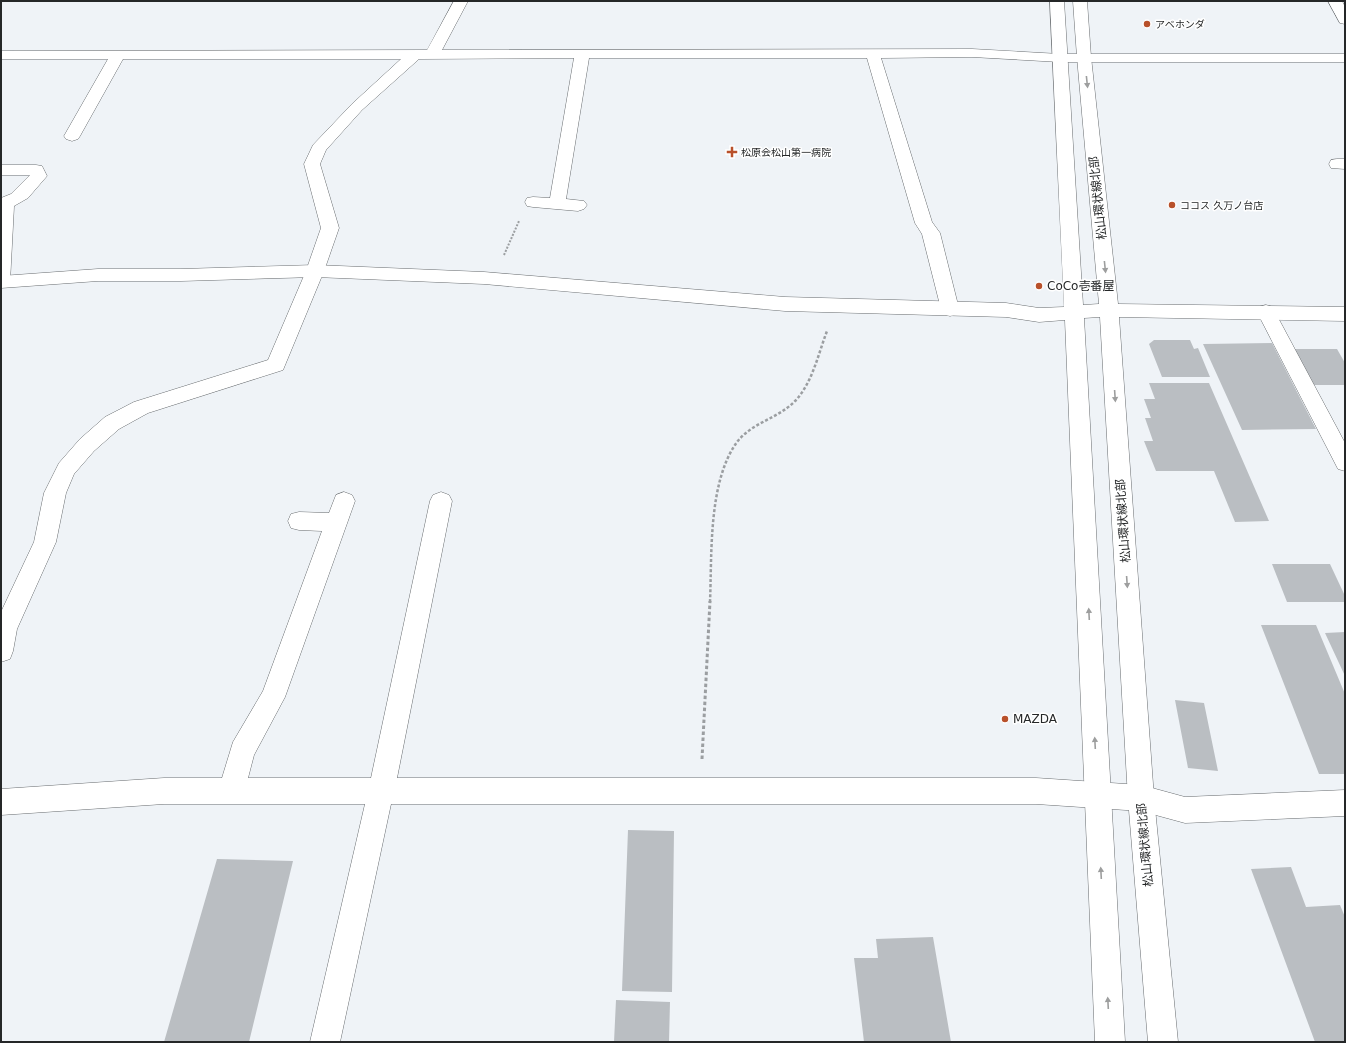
<svg xmlns="http://www.w3.org/2000/svg" width="1346" height="1043" font-family="'DejaVu Sans','Noto Sans JP',sans-serif">
<style>
.building{fill:#babec2}
.lines{fill:none;stroke-linecap:round;stroke-linejoin:round}
.minor-casing{stroke:#696d70;stroke-width:1}
.tertiary-casing{stroke:#696d70;stroke-width:1}
.path-far2{stroke:#9b9ea1;stroke-width:2;stroke-dasharray:2 1.5;stroke-linecap:butt}
.path-far1{stroke:#9b9ea1;stroke-width:2.5;stroke-dasharray:3 2;stroke-linecap:butt}
.path{stroke:#9b9ea1;stroke-width:3;stroke-dasharray:3.5 2.5;stroke-linecap:butt}
.minor{fill:#fff;fill-rule:evenodd}
.tertiary{fill:#fff;fill-rule:evenodd}
.oneway{fill:#9d9e9e}
.poi-dot{fill:#b8502a;stroke:#fff;stroke-width:1.5}
.labels{text-anchor:middle;dominant-baseline:central;stroke-width:3;stroke-linejoin:round;paint-order:stroke}
.far-poi-label{font-size:10px;fill:#252728;stroke:#fff;text-anchor:start}
.street-label{font-size:12px;fill:#252728;stroke:#fff}
.poi-label{font-size:12px;fill:#252728;stroke:#fff;text-anchor:start}
</style>
<rect width="100%" height="100%" fill="#eff3f7"/>
<path class="building" d="M1154 340H1190L1194 349 1198 348 1210 377H1162L1149 344Z
M1272 343 1316 429 1242 430 1203 344Z
M1293 349H1337L1345 363V385H1311Z
M1149 383H1209L1269 521 1235 522 1214 471H1156L1144 441H1153L1145 418H1151L1144 399H1155Z
M1272 564H1330L1345 596V602H1287Z
M1261 625H1316L1345 694V774H1319Z
M1345 632V676L1325 633Z
M1175 700 1204 703 1218 771 1188 768Z
M628 830 674 831 672 992 622 991Z
M217 859 293 861 249 1042H164Z
M1291 867 1306 907 1340 905 1345 917V1042H1315L1251 869Z
M933 937 951 1042H864L854 958H878L876 939Z
M616 1000 670 1002 669 1042H614Z"/>
<g class="lines">
<g class="minor-casing">
<path id="minor" d="M454 1H468L442 50 972 49 1060 54H1345V62H1060L972 57 881 58 932 222 940 233 959 309 957 314 950 316 943 314 941 309 922 234 915 223 867 58H589L566 199 584 201 587 205 584 209 578 211 533 207 527 206 525 202 527 198 533 197 550 198 574 58 419 59 362 110 326 150 320 164 339 228 324 271 283 370 148 413 119 429 94 451 74 474 66 493 56 542 17 629 13 651 10 659 1 662V612L34 542 44 493 59 463 80 439 105 417 134 402 268 360 306 271 321 228 304 164 313 145 352 104 401 59H123L80 136 78 139 72 141 66 139 64 136 108 59H1V51L427 50Z
M1328 1H1342L1345 7V24L1340 23Z
M1337 159H1345V169L1331 168 1329 164 1331 160Z
M1 165H36L42 166 47 176 28 198 14 206 10 282 7 286 1 288V198L11 194 30 175H1Z
M1266 305 1273 307 1275 312 1345 443V471L1338 469 1257 312 1259 307Z
M344 492 352 495 355 501 285 697 254 755 248 778H371L430 501 433 495 441 492 449 495 452 501 397 778H1036L1141 785 1185 797 1345 790V816L1185 823 1141 811 1036 804H391L340 1042H310L365 804H164L1 815V789L164 778H222L233 742 263 691 322 531 299 530 291 528 288 521 291 514 299 512 329 513 336 495Z"/>
</g>
<g class="tertiary-casing">
<path id="tertiary" d="M1050 1H1064L1083 305 1099 304 1077 57 1073 1H1087L1091 57 1118 304 1345 307V321L1119 317 1154 798 1178 1042H1148L1128 798 1100 317 1084 318 1125 1042H1095L1065 320 1039 322 1006 317 785 311 484 284 315 277 181 281H98L1 288V276L98 269H181L315 265 484 272 785 297 1006 303 1039 308 1064 307Z"/>
</g>
<path class="path-far2" d="M504 255 519 221"/>
<path class="path-far1" d="M710 602C712 554 708 482 737 442 750 425 771 420 787 408 811 391 817 357 827 331"/>
<path class="path" d="M702 759 710 601"/>
<use href="#minor" class="minor"/>
<use href="#tertiary" class="tertiary"/>
</g>
<defs><path id="oneway-solid" d="M-6-.8H1V-3.2L6.5 0L1 3.2V.8H-6Z"/></defs>
<g class="oneway">
<use href="#oneway-solid" transform="translate(1087 82) rotate(84)"/>
<use href="#oneway-solid" transform="translate(1105 267) rotate(84)"/>
<use href="#oneway-solid" transform="translate(1115 396) rotate(86)"/>
<use href="#oneway-solid" transform="translate(1127 582) rotate(86)"/>
<use href="#oneway-solid" transform="translate(1089 614) rotate(-93)"/>
<use href="#oneway-solid" transform="translate(1095 743) rotate(-93)"/>
<use href="#oneway-solid" transform="translate(1101 873) rotate(-93)"/>
<use href="#oneway-solid" transform="translate(1108 1003) rotate(-93)"/>
</g>
<g class="poi-dot">
<circle cx="1147" cy="24" r="4"/>
<path d="M730 146h4v4h4v4h-4v4h-4v-4h-4v-4h4z"/>
<circle cx="1172" cy="205" r="4"/>
<circle cx="1039" cy="286" r="4"/>
<circle cx="1005" cy="719" r="4"/>
</g>
<g class="labels">
<g class="far-poi-label">
<text x="1155" y="24">アベホンダ</text>
<text x="741" y="152">松原会松山第一病院</text>
<text x="1180" y="205">ココス 久万ノ台店</text>
</g>
<g class="street-label">
<text transform="translate(1098 198) rotate(-96)">松山環状線北部</text>
<text transform="translate(1123 521) rotate(-94)">松山環状線北部</text>
<text transform="translate(1145 845) rotate(-95)">松山環状線北部</text>
</g>
<g class="poi-label">
<text x="1047" y="286">CoCo壱番屋</text>
<text x="1013" y="719">MAZDA</text>
</g>
</g>
<rect width="1346" height="1043" fill="none" stroke="#252728" stroke-width="4"/>
</svg>
